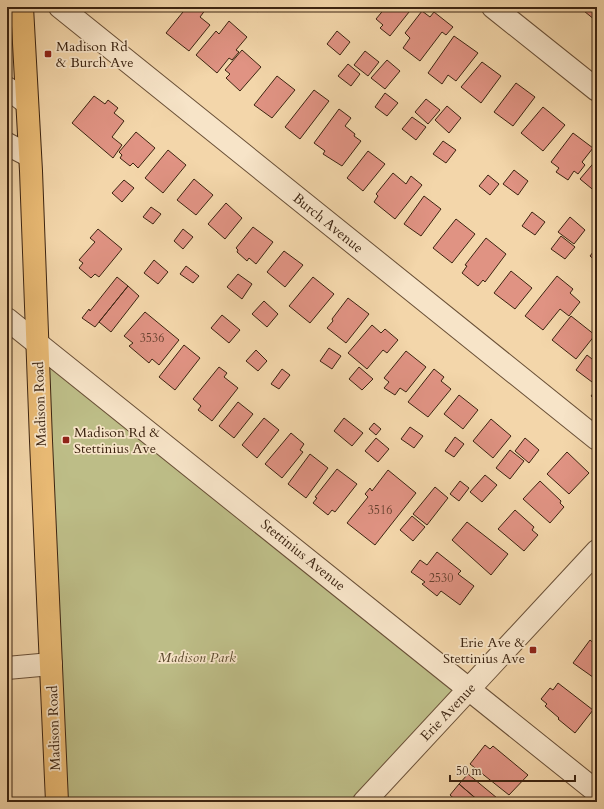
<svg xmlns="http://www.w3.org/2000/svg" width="604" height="809" font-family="Cardo,serif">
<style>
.green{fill:#bdbd87;stroke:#7c704c}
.building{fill:#e09383;stroke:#3c2411}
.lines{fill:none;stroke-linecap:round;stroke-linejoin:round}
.minor-casing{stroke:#6a5037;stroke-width:24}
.major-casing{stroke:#3c2411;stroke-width:24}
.minor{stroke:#f7e4c8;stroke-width:22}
.major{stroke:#eabb75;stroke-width:22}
.poi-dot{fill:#8f2418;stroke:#f7e4c8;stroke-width:1.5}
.labels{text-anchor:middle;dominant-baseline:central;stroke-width:3.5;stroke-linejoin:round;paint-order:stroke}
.number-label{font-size:12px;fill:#65402e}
.poi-label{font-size:14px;fill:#3c2411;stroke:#f7e4c8;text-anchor:start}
.street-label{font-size:14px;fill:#3c2411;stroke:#f7e4c8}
.park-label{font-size:14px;font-style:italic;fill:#5c4a2e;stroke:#f7e4c8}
</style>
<rect width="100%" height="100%" fill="#f3d6aa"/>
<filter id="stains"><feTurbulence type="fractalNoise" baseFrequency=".005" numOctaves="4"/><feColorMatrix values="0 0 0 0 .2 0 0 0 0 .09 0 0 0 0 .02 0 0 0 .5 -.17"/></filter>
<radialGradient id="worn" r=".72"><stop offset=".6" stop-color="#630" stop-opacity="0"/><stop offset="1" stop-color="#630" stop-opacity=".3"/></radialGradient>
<path class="green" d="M37 344 470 689 364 802H57Z"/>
<path class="building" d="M187 7H203L206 9 200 17 210 25 189 51 166 33Z
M252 7H263L258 12Z
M386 7H413L390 36 380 28 383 25 376 19Z
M579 7H597V17L595 20Z
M422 11 430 17 434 12 453 27 446 35 442 32 420 61 403 48 410 38 405 33Z
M229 21 247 37 236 50 239 52 232 60 229 58 217 73 196 55 216 31 219 34Z
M337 31 350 42 340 55 327 44Z
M454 36 478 53 456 81 448 75 442 84 428 73Z
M242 50 261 67 240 91 226 78 230 74 225 70Z
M365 51 379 62 368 76 354 65Z
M387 60 400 71 385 89 371 78Z
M482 62 501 76 481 103 461 87Z
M348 64 360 74 351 86 338 76Z
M277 76 295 90 272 118 254 105Z
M516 83 535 97 513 126 494 112Z
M314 90 329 101 300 139 285 127Z
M385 93 398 103 387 116 375 107Z
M94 96 105 104 108 100 118 108 114 113 124 121 112 137 122 145 113 158 72 123Z
M426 99 440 110 428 124 415 112Z
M447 106 461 118 449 133 435 120Z
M543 107 565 125 543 151 521 133Z
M339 109 351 118 345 126 355 134 354 136 361 141 342 166 323 154 325 151 314 143Z
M412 117 426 127 416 140 402 129Z
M136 132 155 148 138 168 133 163 130 166 120 158 122 155 119 152Z
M573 133 593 148 582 162 585 165 578 174 574 171 568 180 556 172 559 168 551 162Z
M443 141 456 150 446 163 433 154Z
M168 150 186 165 163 193 145 178Z
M368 151 385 164 363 191 347 178Z
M597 159V193L580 179Z
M514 170 528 181 518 195 503 184Z
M393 173 406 184 411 176 422 185 395 219 374 202 378 196 376 194Z
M488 175 499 184 490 195 479 186Z
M194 179 213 195 196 215 177 200Z
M124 180 134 188 122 202 112 193Z
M424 196 441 209 421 236 404 224Z
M226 203 242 218 225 239 208 224Z
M151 207 161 214 153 224 143 217Z
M532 212 545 222 535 235 522 226Z
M570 217 585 230 574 244 558 232Z
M456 219 475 234 452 263 433 248Z
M253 227 273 242 256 264 249 258 247 261 237 252 238 250 236 248Z
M98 229 122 249 99 277 95 274 91 278 79 268 83 263 79 260 95 242 90 238Z
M183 229 193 237 183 249 174 241Z
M561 236 575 247 565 259 551 249Z
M486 238 506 254 485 282 483 280 478 286 462 273 467 266 465 265Z
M597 247V262L590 256Z
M284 251 303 265 285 287 267 272Z
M154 260 168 272 158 284 144 273Z
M186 266 199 276 193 283 180 274Z
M511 271 532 288 515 309 494 293Z
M238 274 252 284 242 299 227 287Z
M557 276 573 289 570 293 580 302 569 316 560 309 543 330 525 316Z
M117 277 128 286 95 327 82 318 89 309 90 311Z
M313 277 334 294 310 323 289 306Z
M128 286 139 296 111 332 99 322Z
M348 298 369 314 346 343 327 328 333 321 332 319Z
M264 301 278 314 267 327 252 314Z
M145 312 179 340 159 365 152 359 149 363 129 346 133 343 124 336Z
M222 315 240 330 229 343 211 328Z
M571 316 595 335 576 359 552 340Z
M372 325 381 333 385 329 398 340 387 353 383 350 367 369 348 353Z
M184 345 200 358 175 390 159 377Z
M329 348 341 356 332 369 320 361Z
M256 350 267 361 258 371 246 361Z
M406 351 426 367 406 392 400 388 395 395 384 388 389 382 384 378Z
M587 355 597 363V375L592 382 576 370Z
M219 367 227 373 224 377 238 388 212 421 198 410 201 406 193 399Z
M359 367 373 379 362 390 349 379Z
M282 369 290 375 279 389 271 384Z
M434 369 444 377 441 381 451 389 428 417 408 402Z
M597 384V401L591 396 595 391 593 389Z
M459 395 478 410 463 429 444 414Z
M238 402 253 414 234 438 219 426Z
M264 418 279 430 257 458 242 445Z
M344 418 363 433 352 446 334 431Z
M491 419 511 436 493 458 473 441Z
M374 423 381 429 376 435 369 429Z
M410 427 423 436 414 448 401 439Z
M291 433 304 444 300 450 303 452 282 478 265 464Z
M455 437 464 444 454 457 445 451Z
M376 438 389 449 378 462 365 451Z
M525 438 539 450 529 463 515 451Z
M510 450 524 461 510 479 496 468Z
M567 452 589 473 569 494 547 474Z
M310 454 328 468 306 498 288 484Z
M337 469 357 484 335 512 332 510 328 515 313 503 317 498 315 497Z
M388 470 416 493 375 545 347 523 368 497 365 494 370 488 372 491Z
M485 475 497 485 482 502 470 492Z
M460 481 469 488 459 501 450 494Z
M540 481 561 501 560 503 564 507 550 523 523 499Z
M435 487 448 498 427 525 413 514Z
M515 510 534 527 532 530 538 535 524 551 498 529Z
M412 516 425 527 413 541 400 530Z
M467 522 508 554 491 575 452 540Z
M437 552 461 571 458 574 474 586 460 605 441 591 437 596 422 584 425 582 411 572 420 560 427 565Z
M590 640 597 646V680L573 663Z
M558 683 593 710 575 733 558 719 559 718 545 706 547 704 541 699 550 688 553 690Z
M485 745 490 749 493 746 528 775 509 795 470 764Z
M468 774 497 798 494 802H480L459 784Z
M459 784 480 802H458L450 795Z"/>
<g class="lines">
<g class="minor-casing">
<path id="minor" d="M60 7 597 439
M493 7 597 90
M7 88 27 103
M7 144 30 156
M7 319 597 792
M7 668 51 664
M364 802 597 551"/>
</g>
<g class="major-casing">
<path id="major" d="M22 7 31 171 41 441 57 802"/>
</g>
<use href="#minor" class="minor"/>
<use href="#major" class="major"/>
</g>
<g class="poi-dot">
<rect x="44" y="50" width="8" height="8" rx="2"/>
<rect x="62" y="436" width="8" height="8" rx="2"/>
<rect x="529" y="646" width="8" height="8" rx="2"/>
</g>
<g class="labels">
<g class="number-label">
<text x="152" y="338">3536</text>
<text x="380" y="510">3516</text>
<text x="441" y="578">2530</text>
</g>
<g class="poi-label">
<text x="56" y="46">Madison Rd<tspan x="56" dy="16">&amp; Burch Ave</tspan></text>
<text x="74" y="432">Madison Rd &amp;<tspan x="74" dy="16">Stettinius Ave</tspan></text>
<text x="525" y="642" text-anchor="end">Erie Ave &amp;<tspan x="525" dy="16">Stettinius Ave</tspan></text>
</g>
<g class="street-label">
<text transform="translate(328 223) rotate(39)">Burch Avenue</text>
<text transform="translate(40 404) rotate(-92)">Madison Road</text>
<text transform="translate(303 555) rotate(39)">Stettinius Avenue</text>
<text transform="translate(448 712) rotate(-47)">Erie Avenue</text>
<text transform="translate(54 728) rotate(-92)">Madison Road</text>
</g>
<g class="park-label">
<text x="197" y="657">Madison Park</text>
</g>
</g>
<rect width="604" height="809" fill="none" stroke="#f3d6aa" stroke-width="24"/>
<rect x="8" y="8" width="588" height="793" fill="none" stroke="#3c2411" stroke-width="2"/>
<rect x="12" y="12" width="580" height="785" fill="none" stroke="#3c2411"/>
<path d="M450 775v6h125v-6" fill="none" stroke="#3c2411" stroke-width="2"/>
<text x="456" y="775" font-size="12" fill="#3c2411" stroke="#f7e4c8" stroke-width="3" paint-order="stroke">50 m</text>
<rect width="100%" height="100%" filter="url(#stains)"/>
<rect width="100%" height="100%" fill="url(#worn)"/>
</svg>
